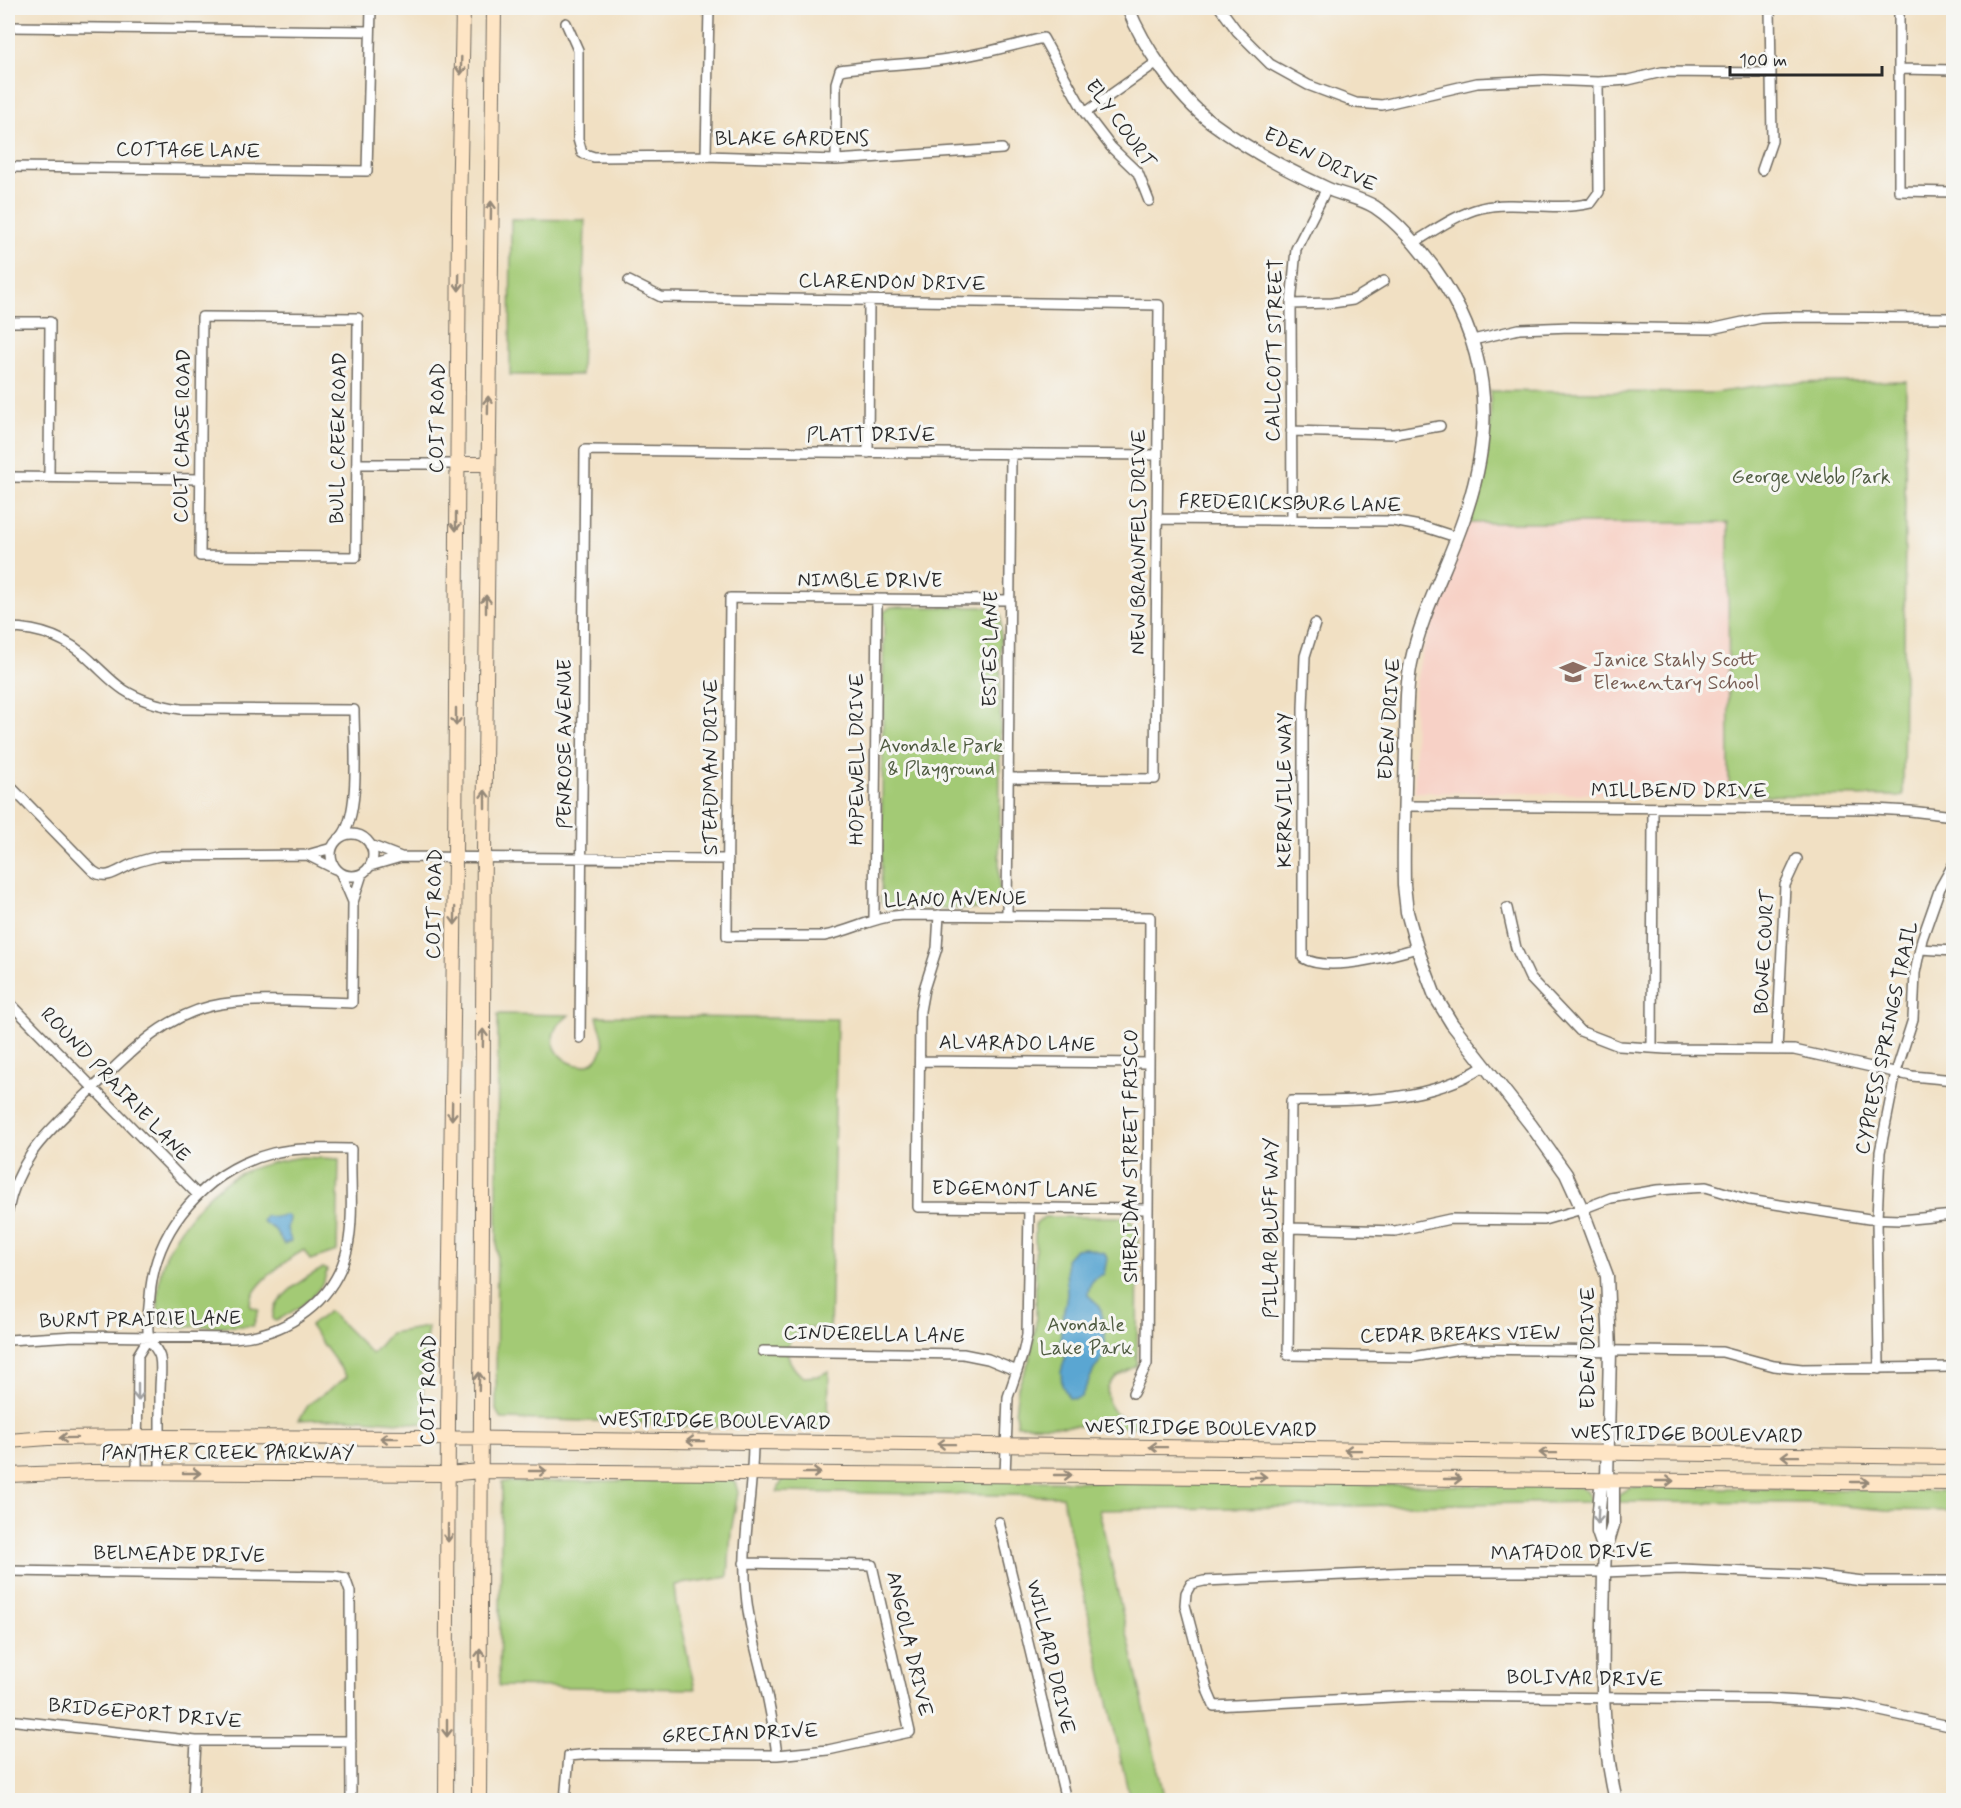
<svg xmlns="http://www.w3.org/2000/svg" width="1961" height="1808" font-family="Mynerve,sans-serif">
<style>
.built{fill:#f7d1c6}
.green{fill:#a3ca75;stroke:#677a50;stroke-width:1.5}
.water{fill:#5aa6d2;stroke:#42687e;stroke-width:1.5}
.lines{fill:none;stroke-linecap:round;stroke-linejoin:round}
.minor-casing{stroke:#706a60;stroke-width:12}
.tertiary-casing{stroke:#706a60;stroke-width:15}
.secondary-casing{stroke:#706a60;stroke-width:16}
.minor{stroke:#fff;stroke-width:9}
.tertiary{stroke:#fff;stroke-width:12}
.secondary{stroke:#fee5c5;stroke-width:14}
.oneway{stroke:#948878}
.oneway2{stroke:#a0a0a0}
.labels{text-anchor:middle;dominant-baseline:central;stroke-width:6;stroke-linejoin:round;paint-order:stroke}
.street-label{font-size:20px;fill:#2b2b2b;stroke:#f6f6f2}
.park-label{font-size:20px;fill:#4f5b41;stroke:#f6f6f2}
.education-label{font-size:20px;fill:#785e54;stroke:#f6f6f2;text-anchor:start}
</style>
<rect width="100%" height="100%" fill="#f6f6f2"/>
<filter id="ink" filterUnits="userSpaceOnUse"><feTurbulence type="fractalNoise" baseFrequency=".0167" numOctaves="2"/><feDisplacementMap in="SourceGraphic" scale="12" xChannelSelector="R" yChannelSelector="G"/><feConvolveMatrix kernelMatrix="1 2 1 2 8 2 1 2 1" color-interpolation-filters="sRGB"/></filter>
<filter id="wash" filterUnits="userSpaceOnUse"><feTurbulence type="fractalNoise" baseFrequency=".008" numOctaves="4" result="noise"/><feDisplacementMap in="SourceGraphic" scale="24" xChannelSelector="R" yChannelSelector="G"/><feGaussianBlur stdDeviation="1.35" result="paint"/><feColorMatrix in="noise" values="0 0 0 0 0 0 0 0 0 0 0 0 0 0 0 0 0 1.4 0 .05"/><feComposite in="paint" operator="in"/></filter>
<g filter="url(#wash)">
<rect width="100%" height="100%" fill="#f1e0c3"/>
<path class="built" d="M1469 523H1729V795L1415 792 1414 692 1422 652Z"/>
<path class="green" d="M511 219 585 220 581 375H510Z
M1906 381 1903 796 1729 795 1728 523H1469C1485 479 1493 437 1490 391L1713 393 1784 383Z
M891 607H994L1001 615 999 901 998 906 992 909 886 908 881 902 884 612Z
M498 1014 569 1015C565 1019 559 1023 556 1028 541 1055 591 1086 603 1047 606 1037 598 1026 597 1016L837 1019 830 1335C802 1313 767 1348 803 1377L818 1376 829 1371 828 1428 660 1426 634 1422 501 1419 496 1410Z
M302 1157 339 1159 337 1251 310 1260 304 1250C288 1259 249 1286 250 1306L259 1310 253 1326 160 1327C157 1308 157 1286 162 1267 171 1236 204 1194 232 1178 254 1165 278 1161 302 1157Z
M1044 1217H1128L1138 1230 1137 1366C1128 1370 1114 1376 1109 1385 1107 1389 1107 1394 1108 1399 1110 1415 1122 1418 1136 1419V1427L1017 1425 1015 1413 1018 1387 1031 1356 1036 1322 1035 1225Z
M324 1268 327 1270C323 1295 296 1310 276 1321L273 1320C270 1299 307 1276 324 1268Z
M329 1311 372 1354 390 1333 428 1327 421 1373 427 1420 425 1424 348 1418 299 1420 309 1404 347 1377 310 1326Z
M783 1478 1581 1487 1588 1491 1591 1502 1099 1510 1165 1800H1130L1062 1496 777 1492Z
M728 1480 735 1482 738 1492 731 1532 728 1577 674 1585 676 1605 695 1689 499 1686 502 1482Z
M1630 1487 1954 1491 1953 1511 1886 1510 1813 1503 1617 1502 1619 1494Z"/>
<path class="water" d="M286 1215 289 1218 287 1229 291 1241 284 1244 275 1230 262 1221 265 1216 275 1217Z
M1085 1248 1105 1253 1107 1259 1104 1274C1093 1278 1089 1283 1088 1295L1100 1306 1104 1324 1106 1354 1095 1368 1081 1397 1075 1399 1069 1398 1062 1385 1061 1372 1065 1358 1060 1343 1062 1320 1067 1295 1066 1259 1075 1249Z"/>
</g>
<g filter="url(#ink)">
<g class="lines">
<g class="minor-casing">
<path id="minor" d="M1220 8 1237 31 1270 64 1308 85 1356 103 1382 105 1477 83 1544 80 1598 82 1628 80 1662 72 1771 73
M1899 8V191L1954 192
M566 23 578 50V139L582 153 594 157 706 156 836 160 1002 149
M8 27 370 31
M1899 69 1954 70
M1085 113 1157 62
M706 156 709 8
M836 160V83L840 70C871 65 902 65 933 61 970 57 1007 47 1043 38L1085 113 1111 147 1138 173 1149 201
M8 167 367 171 371 8
M1762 170 1772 141 1770 8
M1415 242C1435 230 1457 214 1481 208 1517 200 1554 212 1591 203L1599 192 1598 82
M629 281 661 297 1159 305 1155 779 1008 778
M1291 304 1332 303 1353 300 1384 281
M202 317 358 318 356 557 200 556Z
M8 322H50L49 477
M1473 340 1519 329 1571 327 1711 329 1761 318 1789 317 1954 318
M1291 431 1394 434 1440 426
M868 453 869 301
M357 464H457
M8 477 201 479
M1157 519 1393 521 1425 527 1456 537
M1292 520 1291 304 1296 249 1327 188
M1010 600 730 598 727 936H824C852 931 875 916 904 915L1150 917 1147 1364 1133 1393
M1315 624 1305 656 1303 708V958C1328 973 1390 956 1417 948
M8 628C40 628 69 639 92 662 102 671 112 682 124 690 141 701 160 706 181 709L354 710C354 741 361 815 341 837
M8 784 93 871C106 882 120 869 132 864 142 860 151 858 160 856L307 855 332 848
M1404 806 1874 809 1910 811 1954 816
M331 855a21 21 0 1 1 42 0a21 21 0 1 1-42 0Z
M370 845 401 857
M307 855 335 869
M370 866 401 857 728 859
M341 874 353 902
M1507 908 1516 948 1530 978 1580 1031 1619 1046 1666 1049 1794 1050 1912 1076 1954 1080
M939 915 937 948 924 989 920 1011 918 1207 1148 1209
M1007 916 1011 454
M874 919 877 599
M1920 949 1954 951
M8 1001 198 1195
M580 1038 585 450 1157 455
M1652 1048 1653 809
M1777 1050 1785 885 1797 859
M920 1061 1149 1063
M1484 1066C1430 1103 1354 1101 1291 1101L1288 1355 1413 1357 1460 1349 1722 1352 1774 1366 1802 1369 1954 1367
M8 1210C12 1189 21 1169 33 1151 48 1130 68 1113 86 1095 124 1059 158 1019 211 1006 251 997 309 1002 352 1003L353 902 362 874
M1290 1228 1395 1231 1450 1219 1544 1220 1582 1209 1611 1198 1657 1190 1706 1187 1749 1200 1869 1219 1900 1220 1954 1215
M8 1340 74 1336 234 1338C288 1335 336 1301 348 1246 354 1215 350 1181 351 1149 325 1149 298 1147 273 1153 206 1170 155 1228 150 1296 149 1308 146 1327 149 1338 152 1345 159 1351 160 1358 162 1367 160 1380 160 1390 160 1417 160 1445 160 1472
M763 1351 963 1354 988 1359 1017 1371
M1879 1369 1877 1219 1880 1152 1896 1072 1913 1019 1915 973 1922 939 1940 888 1954 863
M753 1442C753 1492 741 1543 746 1593 749 1633 763 1670 770 1710 773 1724 775 1740 777 1755
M137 1473 138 1355 149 1337
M1005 1475 1008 1397 1023 1353 1027 1335 1029 1208
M999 1522 1066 1800
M8 1571 334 1576 345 1578 350 1592 351 1800
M1954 1581H1863L1812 1575 1682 1569 1604 1572H1413L1204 1581 1191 1584 1186 1593 1185 1605 1208 1692 1214 1706 1412 1696 1768 1699 1848 1704 1954 1727
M8 1720 196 1741H351
M193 1800 196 1741
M565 1800 569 1756 591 1754 777 1755 828 1750 910 1732 872 1565 744 1563"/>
</g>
<g class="tertiary-casing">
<path id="tertiary" d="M1128 8C1143 46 1178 97 1211 122 1246 148 1287 170 1326 188 1341 195 1361 198 1375 207 1399 223 1417 246 1434 268 1488 343 1496 421 1467 509 1451 561 1422 609 1411 663 1405 691 1407 720 1406 748 1405 794 1403 840 1404 885L1407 912 1417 948 1435 996 1452 1024 1531 1125 1566 1174 1582 1209 1607 1276 1610 1351 1607 1480 1601 1487 1598 1521V1532L1605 1552
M1607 1480 1613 1486V1525L1605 1552 1604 1572C1603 1648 1598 1726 1616 1800"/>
</g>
<g class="secondary-casing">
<path id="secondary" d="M457 464H487
M8 1441 48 1438 160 1437 428 1438 1954 1457
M8 1475 91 1472 448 1474 480 1471 1954 1483
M446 1800 448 1420 455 858 459 213 463 8
M479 1800C480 1203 485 605 494 8"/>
</g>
<use href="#minor" class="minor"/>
<use href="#tertiary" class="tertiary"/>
<use href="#secondary" class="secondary"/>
</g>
<defs><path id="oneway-shaft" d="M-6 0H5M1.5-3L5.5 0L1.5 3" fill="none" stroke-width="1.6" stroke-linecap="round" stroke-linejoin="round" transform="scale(1.5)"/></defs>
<g class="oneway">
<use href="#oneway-shaft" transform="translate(461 66) rotate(92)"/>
<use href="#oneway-shaft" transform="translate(491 210) rotate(-89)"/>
<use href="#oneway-shaft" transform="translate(459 282) rotate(91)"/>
<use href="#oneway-shaft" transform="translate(488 405) rotate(-89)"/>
<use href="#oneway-shaft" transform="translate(456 522) rotate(90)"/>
<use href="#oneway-shaft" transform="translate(486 604) rotate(-90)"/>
<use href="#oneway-shaft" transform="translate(456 717) rotate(90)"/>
<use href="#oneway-shaft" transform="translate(485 799) rotate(-90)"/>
<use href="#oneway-shaft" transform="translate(455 916) rotate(91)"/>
<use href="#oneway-shaft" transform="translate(483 1038) rotate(-89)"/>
<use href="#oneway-shaft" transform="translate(452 1111) rotate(91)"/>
<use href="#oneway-shaft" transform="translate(479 1381) rotate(-89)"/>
<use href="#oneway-shaft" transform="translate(68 1438) rotate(179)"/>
<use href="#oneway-shaft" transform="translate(389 1438) rotate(-180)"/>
<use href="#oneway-shaft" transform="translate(695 1441) rotate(-179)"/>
<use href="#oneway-shaft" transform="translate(946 1444) rotate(-179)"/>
<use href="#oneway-shaft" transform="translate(1158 1447) rotate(-179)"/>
<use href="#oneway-shaft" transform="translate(1353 1450) rotate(-179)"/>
<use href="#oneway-shaft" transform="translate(1548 1453) rotate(-179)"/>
<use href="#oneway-shaft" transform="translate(1790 1456) rotate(-179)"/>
<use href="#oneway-shaft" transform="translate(538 1471)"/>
<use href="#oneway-shaft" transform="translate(192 1473)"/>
<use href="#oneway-shaft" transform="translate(812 1473)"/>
<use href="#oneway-shaft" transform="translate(1063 1475)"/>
<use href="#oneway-shaft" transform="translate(1258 1477)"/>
<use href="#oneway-shaft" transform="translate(1453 1479)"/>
<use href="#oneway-shaft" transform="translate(1665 1481)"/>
<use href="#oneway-shaft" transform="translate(1860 1482)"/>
<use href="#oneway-shaft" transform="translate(448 1533) rotate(90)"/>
<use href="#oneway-shaft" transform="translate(480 1658) rotate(-90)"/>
<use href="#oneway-shaft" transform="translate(447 1728) rotate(90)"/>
</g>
<g class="oneway2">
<use href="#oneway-shaft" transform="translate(138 1392) rotate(90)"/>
<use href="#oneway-shaft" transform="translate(1598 1515) rotate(93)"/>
</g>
</g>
<defs>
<g id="school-bare" transform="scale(2.07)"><path d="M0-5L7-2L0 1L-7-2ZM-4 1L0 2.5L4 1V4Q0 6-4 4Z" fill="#8d6e63" stroke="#f6f6f2" stroke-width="2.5" paint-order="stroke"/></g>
</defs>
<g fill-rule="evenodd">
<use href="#school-bare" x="1573" y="672"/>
</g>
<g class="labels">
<g class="street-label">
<text transform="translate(1120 124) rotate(54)">ELY COURT</text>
<text x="792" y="139">BLAKE GARDENS</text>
<text transform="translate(188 151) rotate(1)">COTTAGE LANE</text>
<text transform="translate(1320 160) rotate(26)">EDEN DRIVE</text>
<text transform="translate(892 283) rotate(1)">CLARENDON DRIVE</text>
<text transform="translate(1275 350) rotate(-89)">CALLCOTT STREET</text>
<text transform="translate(438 418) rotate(-89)">COIT ROAD</text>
<text x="871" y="435">PLATT DRIVE</text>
<text transform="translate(183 436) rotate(-89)">COLT CHASE ROAD</text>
<text transform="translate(339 438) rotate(-89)">BULL CREEK ROAD</text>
<text transform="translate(1290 504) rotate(1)">FREDERICKSBURG LANE</text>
<text transform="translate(1139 542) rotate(-90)">NEW BRAUNFELS DRIVE</text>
<text x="870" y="581">NIMBLE DRIVE</text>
<text transform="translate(991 649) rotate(-89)">ESTES LANE</text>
<text transform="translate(1390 719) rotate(-86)">EDEN DRIVE</text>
<text transform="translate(565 744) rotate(-90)">PENROSE AVENUE</text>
<text transform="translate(857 759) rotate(-90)">HOPEWELL DRIVE</text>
<text transform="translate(711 767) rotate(-90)">STEADMAN DRIVE</text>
<text transform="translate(1285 790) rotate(-90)">KERRVILLE WAY</text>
<text x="1679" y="791">MILLBEND DRIVE</text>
<text transform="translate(955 900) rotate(-1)">LLANO AVENUE</text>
<text transform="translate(435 904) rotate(-89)">COIT ROAD</text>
<text transform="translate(1765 952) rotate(-87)">BOWE COURT</text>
<text transform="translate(1887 1038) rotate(-78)">CYPRESS SPRINGS TRAIL</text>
<text transform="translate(1017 1044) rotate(1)">ALVARADO LANE</text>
<text transform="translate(115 1085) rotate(46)">ROUND PRAIRIE LANE</text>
<text transform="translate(1131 1156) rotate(-90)">SHERIDAN STREET FRISCO</text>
<text transform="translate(1015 1190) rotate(1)">EDGEMONT LANE</text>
<text transform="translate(1271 1228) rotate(-90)">PILLAR BLUFF WAY</text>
<text transform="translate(140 1320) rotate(-1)">BURNT PRAIRIE LANE</text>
<text transform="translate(874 1335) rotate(1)">CINDERELLA LANE</text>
<text transform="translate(1460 1335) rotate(-1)">CEDAR BREAKS VIEW</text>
<text transform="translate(1588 1348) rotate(-90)">EDEN DRIVE</text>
<text transform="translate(429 1390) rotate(-89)">COIT ROAD</text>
<text transform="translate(715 1422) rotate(1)">WESTRIDGE BOULEVARD</text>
<text transform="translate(1201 1429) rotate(1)">WESTRIDGE BOULEVARD</text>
<text transform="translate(1687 1435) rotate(1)">WESTRIDGE BOULEVARD</text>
<text x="228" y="1453">PANTHER CREEK PARKWAY</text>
<text transform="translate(1572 1553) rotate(-1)">MATADOR DRIVE</text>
<text transform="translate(179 1555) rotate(1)">BELMEADE DRIVE</text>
<text transform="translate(909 1644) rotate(77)">ANGOLA DRIVE</text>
<text transform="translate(1050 1657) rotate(77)">WILLARD DRIVE</text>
<text transform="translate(1585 1679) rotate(1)">BOLIVAR DRIVE</text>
<text transform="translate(145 1714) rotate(5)">BRIDGEPORT DRIVE</text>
<text transform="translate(740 1734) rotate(-2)">GRECIAN DRIVE</text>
</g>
<g class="park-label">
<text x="1811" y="477">George Webb Park</text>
<text x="941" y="746">Avondale Park<tspan x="941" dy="23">&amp; Playground</tspan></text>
<text x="1086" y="1325">Avondale<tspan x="1086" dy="23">Lake Park</tspan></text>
</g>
<g class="education-label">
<text x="1593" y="660">Janice Stahly Scott<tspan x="1593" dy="23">Elementary School</tspan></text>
</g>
</g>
<rect width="1961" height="1808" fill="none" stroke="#f6f6f2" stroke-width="30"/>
<path d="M1730 66v9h152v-9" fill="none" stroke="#2b2b2b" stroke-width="3"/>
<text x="1739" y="66" font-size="18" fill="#2b2b2b" stroke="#f6f6f2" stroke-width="4.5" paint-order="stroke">100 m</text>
</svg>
